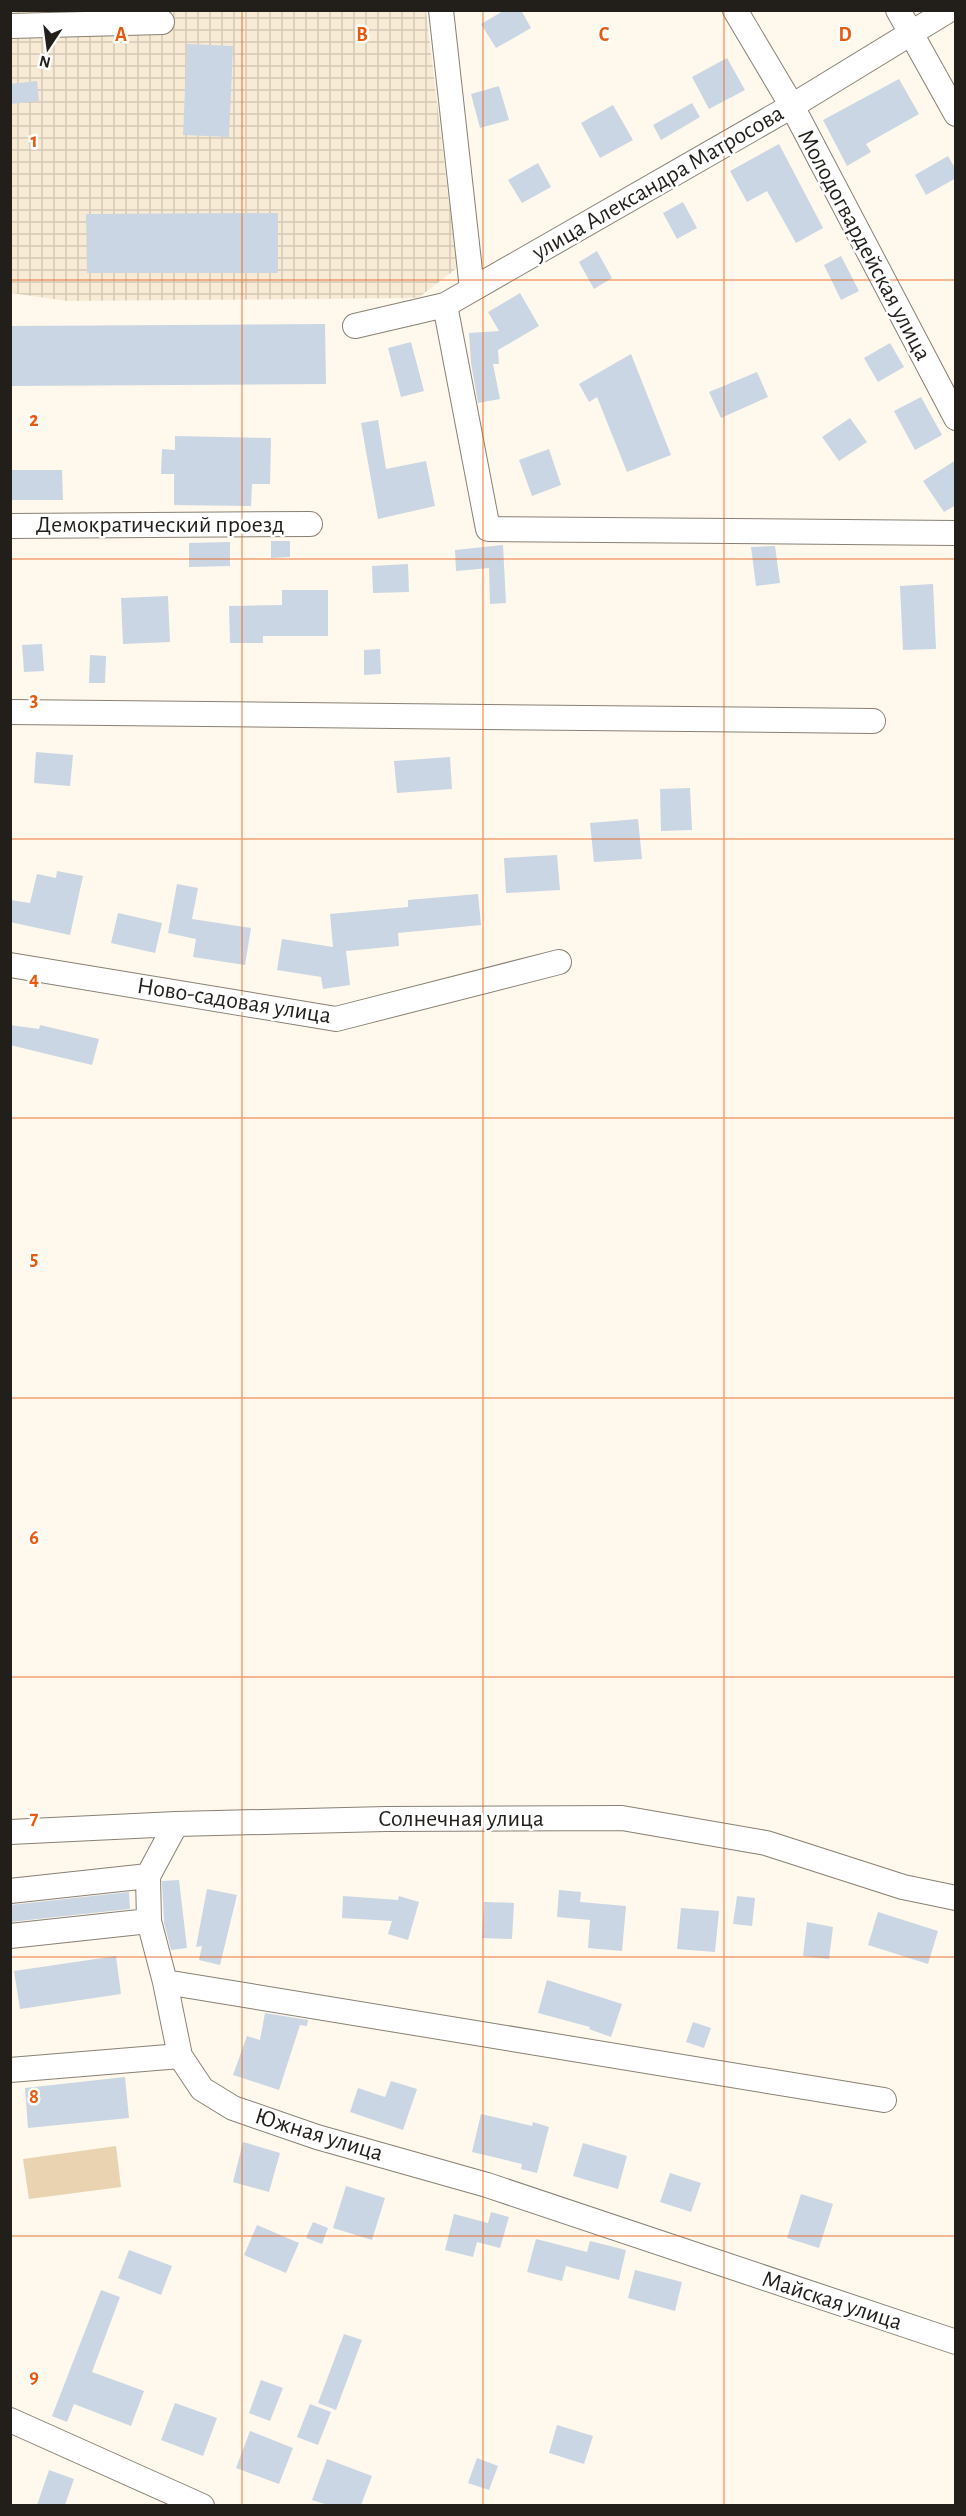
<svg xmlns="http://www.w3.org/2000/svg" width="966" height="2516" font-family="'Alegreya Sans',sans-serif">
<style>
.industrial{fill:url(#industrial-grid)}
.green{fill:#e9d3b0}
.building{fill:#cad6e3}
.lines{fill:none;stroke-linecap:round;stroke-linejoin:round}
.minor-casing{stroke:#888073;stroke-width:26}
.minor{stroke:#fff;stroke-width:24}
.grid{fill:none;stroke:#e8590c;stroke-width:1.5;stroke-opacity:0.55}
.labels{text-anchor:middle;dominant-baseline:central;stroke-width:5;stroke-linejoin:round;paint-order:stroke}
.street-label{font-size:24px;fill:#221f1a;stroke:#fff}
.grid-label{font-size:20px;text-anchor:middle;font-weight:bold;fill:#e8590c;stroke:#fff;stroke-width:5;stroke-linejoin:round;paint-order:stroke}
</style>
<defs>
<pattern id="industrial-grid" width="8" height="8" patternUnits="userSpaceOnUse" patternTransform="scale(1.5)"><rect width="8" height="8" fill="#f8ebd6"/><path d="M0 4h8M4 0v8" fill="none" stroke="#d4c9b7"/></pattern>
</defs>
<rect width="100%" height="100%" fill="#fff8ec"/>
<path class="industrial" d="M11 11H426L457 268 418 298 67 301 11 293Z"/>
<path class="green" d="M116 2146 121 2187 29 2199 23 2159Z"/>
<path class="building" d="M505 10H521L531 28 496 48 481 24Z
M187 44 233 46 229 137 183 135Z
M727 58 745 90 709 109 692 77Z
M899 79 919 114 866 144 871 152 847 166 823 120Z
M37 81 39 101 10 104V84Z
M499 86 509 120 480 128 471 94Z
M692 103 700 117 661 140 653 125Z
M613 105 633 140 600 158 581 123Z
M779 144 823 228 796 243 767 191 747 202 730 171Z
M948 156 956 170V178L926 195 915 175Z
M538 163 551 187 522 203 508 180Z
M683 202 697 228 677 239 663 213Z
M278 213V273H87L86 214Z
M597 251 612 278 594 289 579 262Z
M841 256 859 291 841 300 824 265Z
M520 293 539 326 498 350 499 364H493L500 399 478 403 471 363 469 333 499 331 488 312Z
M325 324 326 384 10 386V326Z
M411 342 424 391 401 397 388 348Z
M890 343 904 367 878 382 864 358Z
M631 354 671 455 627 472 597 397 589 402 579 384Z
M757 372 768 397 721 418 709 392Z
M921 397 942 435 915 450 894 411Z
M850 418 867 442 839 461 822 437Z
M378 420 386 469 426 461 435 506 378 519 361 423Z
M175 436 271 438 270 484H252L251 506 174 505V474H161L162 449 175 450Z
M549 449 561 485 532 496 519 460Z
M956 460V505L944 512 923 481Z
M10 470H62L63 500H10Z
M271 541H290V557L271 558Z
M230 542V566L189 567V543Z
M503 545 506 603 490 604 489 568 456 571 455 550Z
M775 546 780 583 756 586 751 547Z
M408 564 409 592 373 593 372 566Z
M933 584 936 649 903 650 900 586Z
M282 590H328V636H263V643H230L229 606 282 605Z
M168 596 170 642 123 644 121 598Z
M42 644 44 671 24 672 22 645Z
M380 649 381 674 364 675V650Z
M90 655 106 656 105 683H89Z
M36 752 73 755 70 786 34 783Z
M450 757 452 789 397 793 394 761Z
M690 788 692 830 661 831 660 789Z
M638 819 642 859 594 862 590 823Z
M557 855 560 890 506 893 504 858Z
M57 871 83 876 70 935 10 922V900L30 903 37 874 56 878Z
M177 884 198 888 192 919 251 928 245 965 193 957 196 939 168 933Z
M478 894 481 925 398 933 399 946 346 951 350 985 323 989 321 977 277 970 282 939 333 947 330 914 408 907V900Z
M118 913 162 923 155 953 111 943Z
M10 1025 39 1029 40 1025 99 1039 92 1065 10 1045Z
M179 1880 187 1948 171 1950 164 1923 162 1881Z
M207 1889 237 1895 220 1965 199 1960 202 1946 196 1947Z
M559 1890 581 1892 580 1902 626 1906 622 1951 588 1948 590 1920 557 1917Z
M129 1892 130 1909 10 1922V1905Z
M343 1896 398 1900 399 1896 419 1902 408 1940 388 1934 392 1921 342 1918Z
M737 1896 755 1898 752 1926 733 1924Z
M484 1902 514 1903 512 1939 482 1938Z
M681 1908 719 1911 715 1952 677 1949Z
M878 1912 938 1931 928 1964 868 1945Z
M807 1922 833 1927 829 1959 803 1956Z
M116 1956 121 1994 20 2009 14 1971Z
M547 1980 622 2004 611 2037 589 2029 590 2027 538 2013Z
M265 2013 308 2020 307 2026 300 2025 279 2090 233 2075 247 2036 260 2040Z
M693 2022 711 2028 704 2048 686 2042Z
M125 2077 129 2118 28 2128 25 2088Z
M391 2081 417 2089 403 2130 350 2112 358 2088 385 2097Z
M481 2114 532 2126 533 2122 549 2127 537 2173 521 2169 522 2164 472 2152Z
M243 2142 280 2153 269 2192 233 2182Z
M583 2143 627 2156 618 2189 573 2176Z
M670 2173 701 2183 691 2212 660 2202Z
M346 2186 385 2198 372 2240 333 2228Z
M801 2194 833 2204 819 2248 787 2238Z
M491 2212 509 2217 500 2248 477 2242 473 2257 445 2250 454 2214 488 2223Z
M313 2222 328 2228 322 2244 306 2238Z
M257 2225 299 2243 286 2273 244 2255Z
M536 2239 587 2252 590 2241 626 2250 619 2280 566 2266 562 2281 527 2272Z
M129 2250 172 2266 161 2295 118 2278Z
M635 2270 682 2282 675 2311 628 2298Z
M101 2290 120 2297 92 2372 144 2391 131 2426 74 2404 67 2422 52 2416Z
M344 2334 362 2340 336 2410 318 2403Z
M261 2380 283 2388 270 2421 249 2413Z
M175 2403 217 2418 203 2456 161 2440Z
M310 2404 331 2412 318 2445 297 2437Z
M557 2425 593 2436 584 2464 549 2453Z
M250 2431 293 2448 279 2484 236 2468Z
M477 2458 498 2466 489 2490 468 2483Z
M327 2459 372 2476 361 2505H328L312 2500Z
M49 2470 74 2479 65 2505H37Z"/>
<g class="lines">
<g class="minor-casing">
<path id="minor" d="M441 10 472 289
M735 10 792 106 956 418
M898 10 956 114
M10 26 162 22
M445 305 488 529 956 533
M355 326 445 305 792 106 949 10
M10 526 310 524
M10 712 873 721
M10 965 336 1019 559 962
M176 1824 148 1876 149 1921 165 1982 180 2056 202 2089 233 2108 317 2137 487 2185 956 2342
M10 1832 176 1824 386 1819 622 1818 766 1843 903 1887 956 1898
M10 1891 148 1876
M10 1936 149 1921
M165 1982 884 2100
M10 2070 180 2056
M10 2420 202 2506"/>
</g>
<use href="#minor" class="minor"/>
</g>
<path class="grid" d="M242 10V2506M483 10V2506M724 10V2506M10 280H956M10 559H956M10 839H956M10 1118H956M10 1398H956M10 1677H956M10 1957H956M10 2236H956"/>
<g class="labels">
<g class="street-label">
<text transform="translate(658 183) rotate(-30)">улица Александра Матросова</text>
<text transform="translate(864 245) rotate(62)">Молодогвардейская улица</text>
<text x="160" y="525">Демократический проезд</text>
<text transform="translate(234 1001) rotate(9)">Ново-садовая улица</text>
<text x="461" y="1819">Солнечная улица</text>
<text transform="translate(319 2135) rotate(17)">Южная улица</text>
<text transform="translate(832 2301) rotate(18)">Майская улица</text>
</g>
</g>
<g class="grid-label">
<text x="121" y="41">A</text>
<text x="362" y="41">B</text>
<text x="604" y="41">C</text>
<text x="845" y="41">D</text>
<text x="34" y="147">1</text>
<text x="34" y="426">2</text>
<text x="34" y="706">3</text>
<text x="34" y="985">4</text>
<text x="34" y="1265">5</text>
<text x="34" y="1544">6</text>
<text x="34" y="1824">7</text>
<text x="34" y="2103">8</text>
<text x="34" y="2383">9</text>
</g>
<rect width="966" height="2516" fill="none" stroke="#221f1a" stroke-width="24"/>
<g transform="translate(48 48) rotate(193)" stroke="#ffffff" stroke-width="4.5" paint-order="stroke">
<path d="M0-4.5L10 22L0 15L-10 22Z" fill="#221f1a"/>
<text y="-9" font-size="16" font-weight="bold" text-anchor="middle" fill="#221f1a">N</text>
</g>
</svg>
